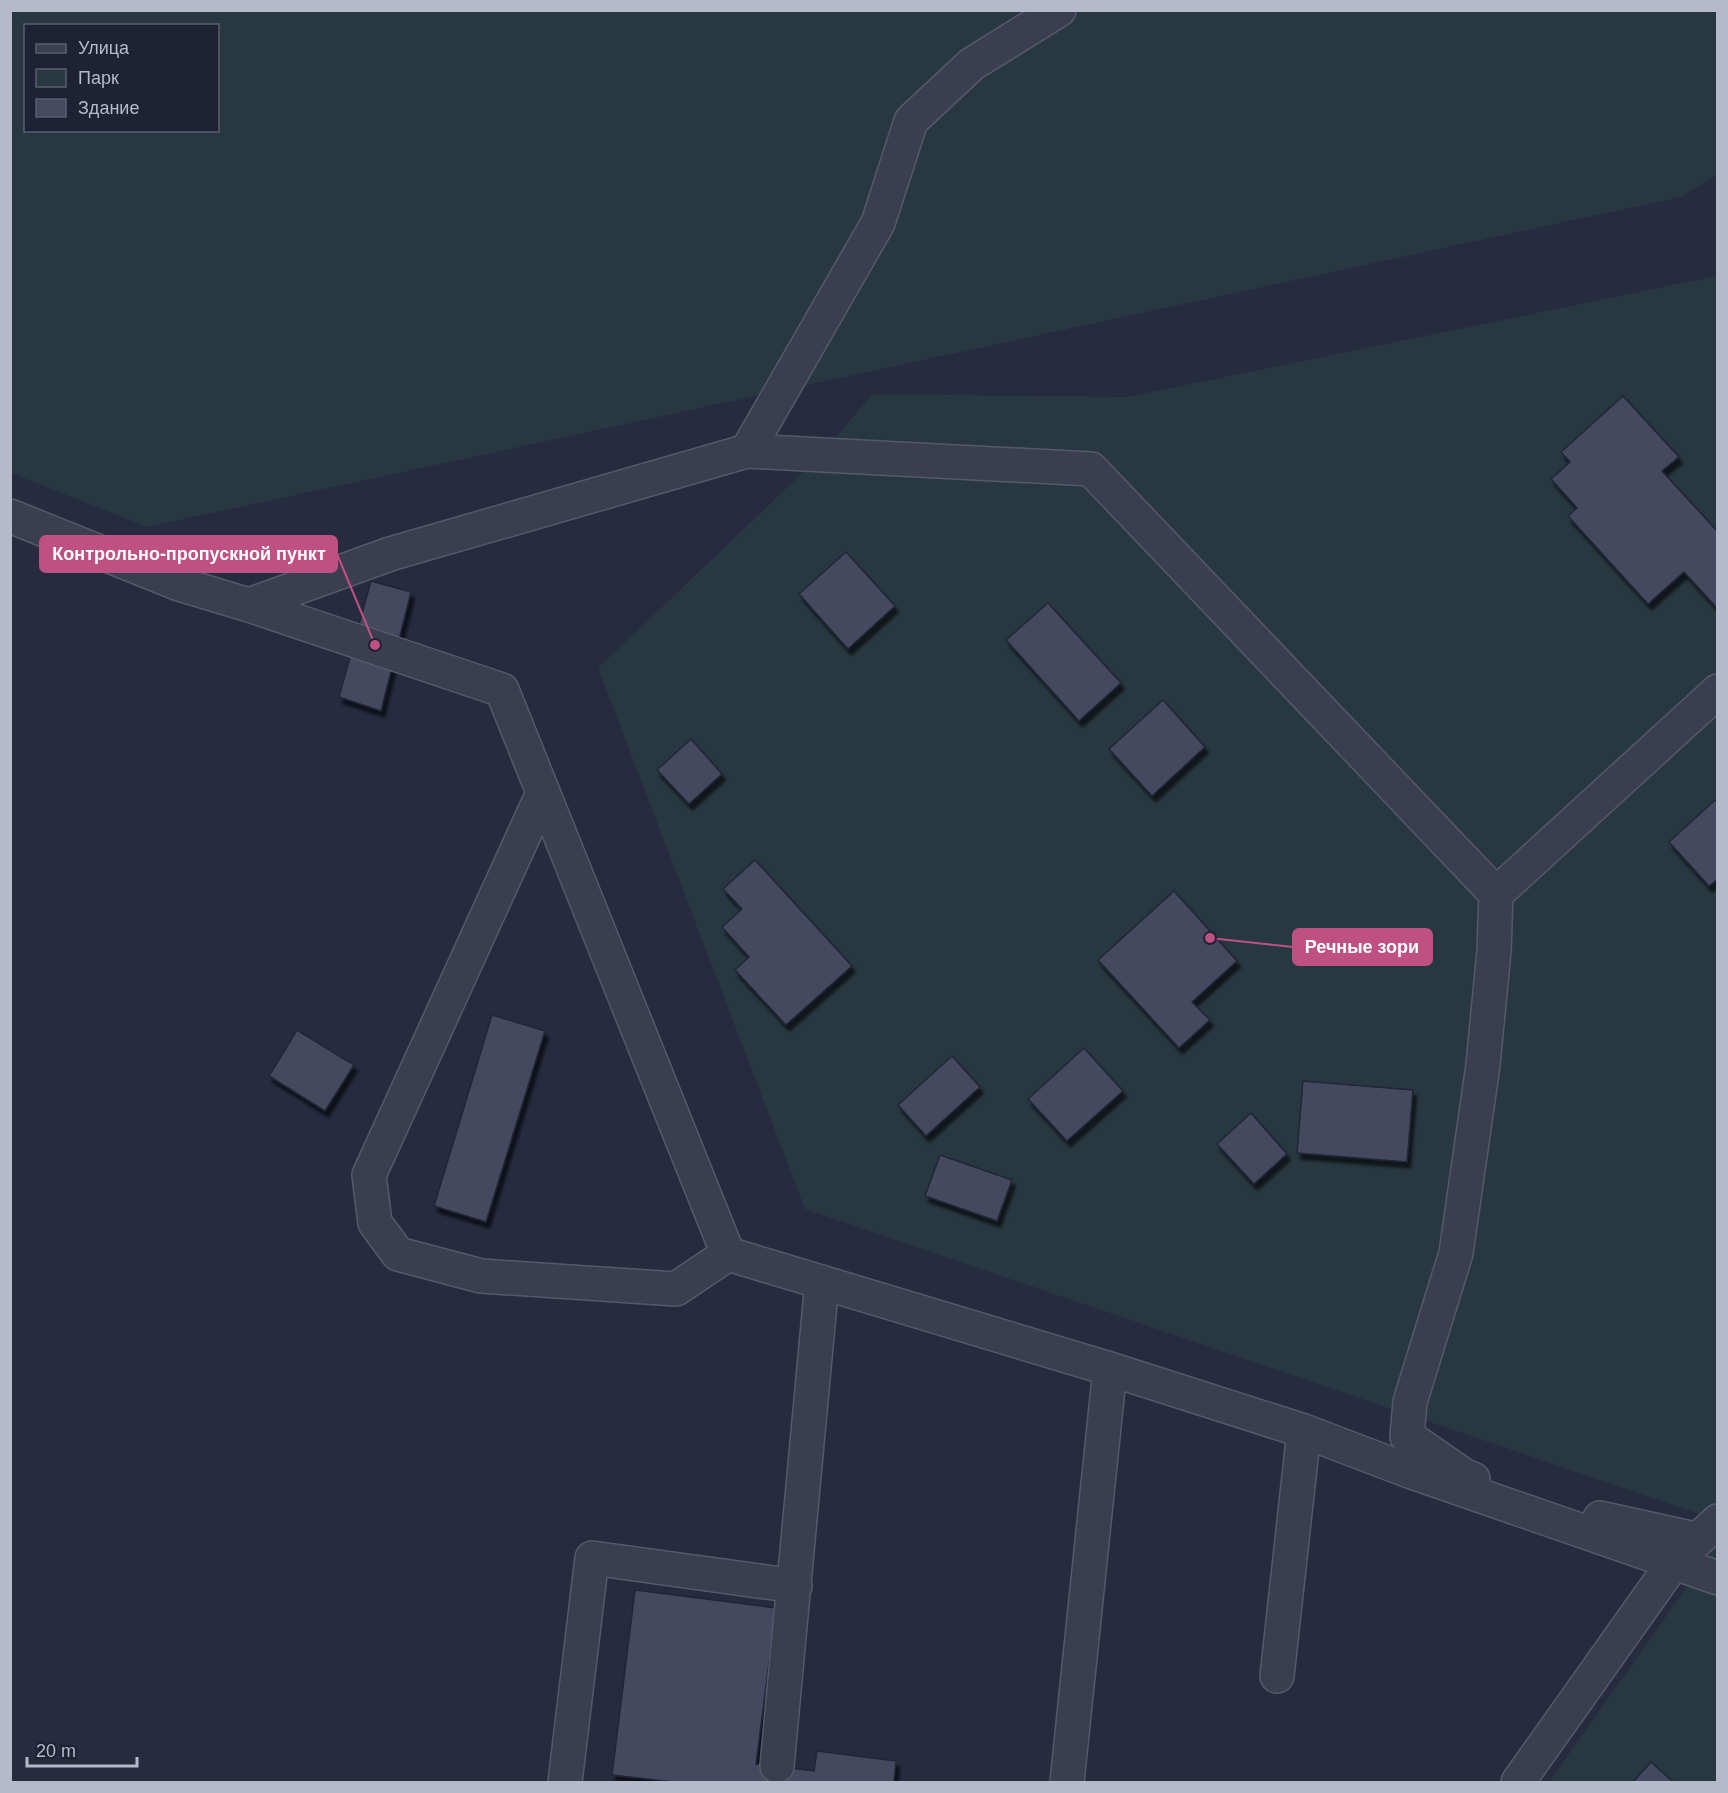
<svg xmlns="http://www.w3.org/2000/svg" width="1728" height="1793" font-family="Arial,sans-serif">
<style>
.green{fill:#283840;fill-rule:evenodd}
.building{fill:#454a61;stroke:#212536;stroke-width:1.5;filter:url(#shadow)}
.lines{fill:none;stroke-linecap:round;stroke-linejoin:round}
.minor-casing{stroke:#55596a;stroke-width:36}
.minor{stroke:#3a3e4f;stroke-width:33}
.leader{fill:none;stroke:#be5082;stroke-width:2}
.callout-dot{fill:#be5082;stroke:#1f2234;stroke-width:2}
.callout{fill:#be5082;stroke:#be5082;stroke-width:2}
.callout-label{font-size:18px;text-anchor:middle;font-weight:bold;fill:#fff}
</style>
<defs>
<filter id="shadow"><feDropShadow dx="3.5" dy="6" stdDeviation="1.5" flood-color="#0009"/></filter>
</defs>
<rect width="100%" height="100%" fill="#262b3f"/>
<path class="green" d="M10 11H1717V175L1681 197 147 527 11 473ZM26 26H218V130H26Z
M1717 276V1520L805 1209 598 668 821 455 872 394 1127 397Z
M1717 1544V1782H1549Z"/>
<path class="building" d="M1623 396 1679 457 1662 471 1718 532V609L1684 572 1648 604 1568 516 1577 508 1551 479 1570 462 1561 452Z
M846 552 895 606 848 649 799 594Z
M371 581 411 592 381 711 339 697Z
M1048 603 1121 683 1079 721 1006 640Z
M1163 700 1205 747 1152 796 1109 749Z
M691 739 722 774 689 804 657 770Z
M1715 800 1718 803V879L1709 886 1669 842Z
M755 860 852 966 786 1025 735 970 749 957 722 927 742 909 723 889Z
M1174 891 1237 961 1192 1002 1210 1020 1179 1048 1098 960Z
M492 1015 545 1031 486 1222 434 1206Z
M297 1030 354 1065 325 1111 269 1076Z
M1084 1048 1123 1091 1067 1141 1028 1099Z
M952 1056 980 1087 926 1136 898 1105Z
M1303 1081 1413 1090 1407 1162 1297 1153Z
M1251 1113 1287 1154 1254 1184 1217 1144Z
M940 1155 1012 1180 997 1221 925 1196Z
M635 1590 776 1608 756 1764 814 1771 817 1751 896 1761 894 1782H674L612 1775Z
M1651 1762 1673 1782H1633Z"/>
<g class="lines">
<g class="minor-casing">
<path id="minor" d="M747 451 878 223 911 121 972 64 1059 10
M10 516 179 584 249 605 390 554 747 451 1091 469 1496 894
M249 605 502 690 728 1254 1110 1369 1304 1431 1409 1471 1718 1578
M543 793 369 1175 375 1223 398 1254 481 1276 676 1289 728 1254
M1473 1479 1465 1476 1407 1436 1410 1402 1456 1253 1483 1065 1494 951 1496 894 1718 691
M1679 1557 1718 1521
M1277 1676 1304 1431
M777 1766 822 1282
M565 1782 592 1558 795 1586
M1067 1782 1110 1369
M1518 1782 1691 1538 1600 1518"/>
</g>
<use href="#minor" class="minor"/>
</g>
<path class="leader" d="M375 645L337 554M1210 938L1293 947"/>
<g class="callout-dot">
<circle cx="375" cy="645" r="6"/>
<circle cx="1210" cy="938" r="6"/>
</g>
<g class="callout">
<rect x="40" y="536" width="297" height="36" rx="6"/>
<rect x="1293" y="929" width="139" height="36" rx="6"/>
</g>
<g class="callout-label">
<text x="189" y="560">Контрольно-пропускной пункт</text>
<text x="1362" y="953">Речные зори</text>
</g>
<rect width="1728" height="1793" fill="none" stroke="#b6b9ca" stroke-width="24"/>
<rect x="24" y="24" width="195" height="108" fill="#1f2234" stroke="#5b5e70" stroke-width="1.5"/>
<rect x="36" y="44" width="30" height="9" fill="#3a3e4f" stroke="#5b5e70" stroke-width="1.5"/>
<text x="78" y="54" font-size="18" fill="#b6b9ca">Улица</text>
<rect x="36" y="69" width="30" height="18" fill="#283840" stroke="#5b5e70" stroke-width="1.5"/>
<text x="78" y="84" font-size="18" fill="#b6b9ca">Парк</text>
<rect x="36" y="99" width="30" height="18" fill="#454a61" stroke="#5b5e70" stroke-width="1.5"/>
<text x="78" y="114" font-size="18" fill="#b6b9ca">Здание</text>
<path d="M27 1757v9h110v-9" fill="none" stroke="#b6b9ca" stroke-width="3"/>
<text x="36" y="1757" font-size="18" fill="#b6b9ca" stroke="#1f2234" stroke-width="4.5" paint-order="stroke">20 m</text>
</svg>
